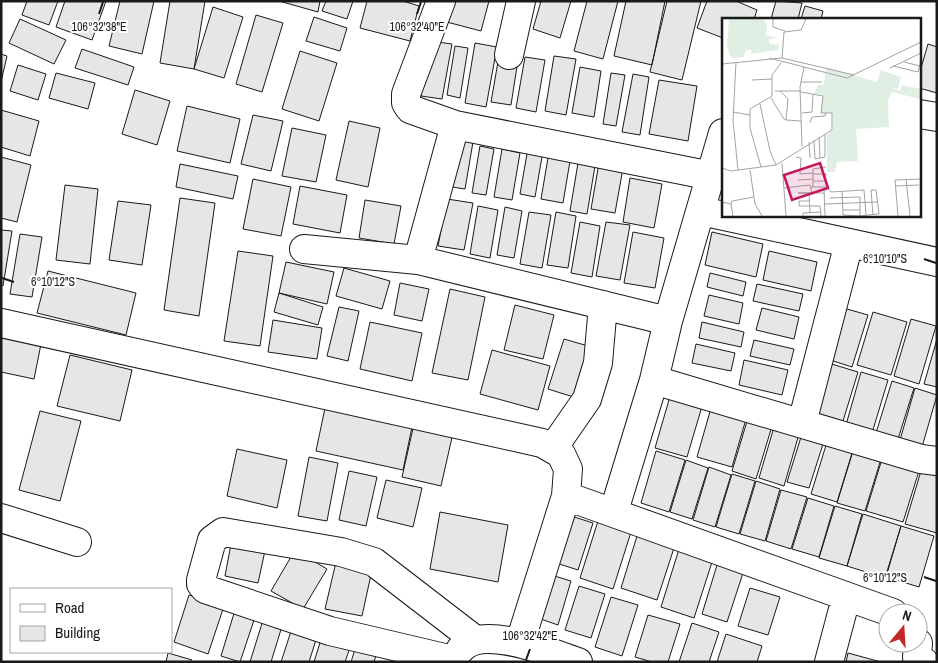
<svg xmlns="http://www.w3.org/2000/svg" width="938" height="663" font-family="'Archivo Narrow',sans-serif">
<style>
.building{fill:#e6e6e6;stroke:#1a1a1a}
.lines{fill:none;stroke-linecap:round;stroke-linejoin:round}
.street-casing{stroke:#1a1a1a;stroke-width:30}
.street{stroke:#fff;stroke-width:28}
.ticks{fill:none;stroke:#1a1a1a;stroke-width:2}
.inset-road{fill:none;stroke:#a3a3a3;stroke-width:1}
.view{fill:#c2185b;fill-opacity:0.15;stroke:#c2185b;stroke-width:2.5}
.inset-edge{fill:none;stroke:#1a1a1a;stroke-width:2.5}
.ticks-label{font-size:12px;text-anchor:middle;fill:#1a1a1a;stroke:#fff;stroke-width:4;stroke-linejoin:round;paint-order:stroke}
</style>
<rect width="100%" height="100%" fill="#fff"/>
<path class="building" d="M27 1H58L49 25 22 15Z
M65 1H106L92 40 56 27Z
M120 1H154L142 54 109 46Z
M170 1H205L194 69 160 63Z
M279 1H320L318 12Z
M326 1H353L347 19 322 11Z
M367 1H403L419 6 410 41 360 28Z
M448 1H489L481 31 443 21Z
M541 1H571L560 38 533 29Z
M587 1H618L603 59 574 51Z
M626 1H665L652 65 614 56Z
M667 1H701L682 80 650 72Z
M707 1H736L757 10 754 19H723V38L697 28Z
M776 1 802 3 798 19H771Z
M805 6 823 11 821 19H801Z
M213 7 243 17 224 78 194 69Z
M256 15 283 23 262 92 236 84Z
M314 17 347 28 340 51 306 41Z
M20 19 66 40 54 64 9 43Z
M430 41 452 44 442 99 421 96Z
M475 43 497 47 486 107 465 103Z
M928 44 937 47V93L919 88V75Z
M455 46 468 48 460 98 447 95Z
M82 49 134 67 128 85 75 68Z
M300 51 337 63 319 121 282 109Z
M1 54 7 56 1 82Z
M499 56 518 60 511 105 491 102Z
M554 56 576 59 566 115 545 111Z
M525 57 545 60 536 112 516 108Z
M18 65 46 74 38 100 10 91Z
M580 67 601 71 594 117 572 113Z
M56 73 95 83 88 109 49 98Z
M611 73 625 75 616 126 603 124Z
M633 74 649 77 640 135 622 132Z
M659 80 697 86 688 141 649 134Z
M135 90 170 101 157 145 122 134Z
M187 106 240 119 230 163 177 151Z
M1 110 39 121 30 156 1 147Z
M253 115 283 121 271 171 241 164Z
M349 121 380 128 368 187 336 180Z
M292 128 326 135 316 182 282 176Z
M454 138 473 142 465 189 446 186Z
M480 146 494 149 486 195 472 193Z
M528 148 543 151 535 197 520 194Z
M502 149 520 153 512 200 494 197Z
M549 152 571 155 563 203 541 199Z
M1 157 31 165 17 222 1 218Z
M578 163 595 166 587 214 570 211Z
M599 163 623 168 615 213 591 209Z
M180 164 238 176 233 199 176 187Z
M630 178 662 184 654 228 623 222Z
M253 179 291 187 281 236 243 229Z
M65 185 98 189 90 264 56 260Z
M300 186 347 195 340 233 293 224Z
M180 198 215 203 199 316 164 310Z
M447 199 473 203 464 250 438 246Z
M365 200 401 206 394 244 359 238Z
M118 201 151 205 142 265 109 260Z
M478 206 498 210 490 258 470 254Z
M505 207 522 211 514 258 497 255Z
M529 212 551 215 542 268 520 264Z
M556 212 576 216 568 268 547 265Z
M580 222 600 226 592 277 571 273Z
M606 222 630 225 620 280 596 276Z
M1 230 12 231 3 286 1 285Z
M633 232 664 238 655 288 624 283Z
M712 232 763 244 756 277 705 265Z
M20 234 42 237 32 297 10 294Z
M238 251 273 256 260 346 224 341Z
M769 251 817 262 811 291 763 280Z
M286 262 334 272 327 304 279 293Z
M344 268 390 281 382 309 336 296Z
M48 271 136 293 126 335 37 313Z
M710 273 746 282 743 296 707 287Z
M400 283 429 289 422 321 394 315Z
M757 284 803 294 799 311 753 301Z
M450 289 485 297 468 380 432 373Z
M279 293 323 307 318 325 274 312Z
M709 295 743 303 739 324 704 316Z
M515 305 554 315 543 359 504 350Z
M339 307 359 311 348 361 327 356Z
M840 307 868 315 852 367 824 358Z
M762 308 799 317 794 339 756 330Z
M873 312 907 322 891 375 857 365Z
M911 319 936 326 919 384 894 376Z
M273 320 322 328 317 359 268 352Z
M370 322 422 333 412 381 360 369Z
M702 322 744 332 741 347 699 338Z
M1 336 41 344 34 379 1 372Z
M564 339 595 348 580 399 548 389Z
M937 339V387L924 384Z
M754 340 794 349 790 365 750 356Z
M696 344 735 353 731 371 692 363Z
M492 350 550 366 538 410 480 394Z
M70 355 132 370 120 421 57 406Z
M744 360 788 370 782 395 739 385Z
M825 362 858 372 843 421 810 411Z
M861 372 888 380 872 433 846 425Z
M892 381 914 388 898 439 876 433Z
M915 388 937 395 922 447 900 440Z
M671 393 703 403 687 457 655 448Z
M325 408 412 427 403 470 316 451Z
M711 408 746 419 732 467 697 457Z
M40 411 81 421 60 501 19 490Z
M748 418 772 426 756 479 732 471Z
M414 424 453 433 441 486 402 477Z
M774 427 799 434 784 486 759 478Z
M801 437 823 444 809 488 787 482Z
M827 442 853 450 837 502 811 494Z
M237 449 287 460 277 508 227 496Z
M656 451 685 460 669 512 641 503Z
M853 451 881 459 865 511 837 503Z
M309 457 338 463 327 521 298 516Z
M882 459 919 471 903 522 866 511Z
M686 460 708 468 692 519 670 512Z
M709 467 731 475 715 527 693 520Z
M349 471 377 477 366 526 339 520Z
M921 471 937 476V533L905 524Z
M732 474 755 481 739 534 716 527Z
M386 480 422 488 413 527 377 518Z
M756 481 780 489 765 541 740 534Z
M781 490 807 497 791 549 766 541Z
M808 498 834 506 819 557 792 549Z
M835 506 862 514 847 566 819 558Z
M440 512 508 525 498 582 430 569Z
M565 514 593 523 578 570 550 561Z
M863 514 901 526 885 578 847 566Z
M598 521 631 532 613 589 580 578Z
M901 526 934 536 919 587 886 577Z
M637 536 674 548 657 600 621 588Z
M232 539 266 546 258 583 225 576Z
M679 549 713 559 694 618 661 607Z
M295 550 327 569 303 609 271 591Z
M336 562 372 570 362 616 325 609Z
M717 565 743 573 727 622 702 614Z
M548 574 571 581 558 625 535 617Z
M579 586 605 594 591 638 565 630Z
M750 588 780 597 768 635 738 626Z
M189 595 224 606 208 654 174 642Z
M611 597 638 605 622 656 595 647Z
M235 610 255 617 240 662 221 656Z
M648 615 680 624 668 662H652L635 657Z
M264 617 283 623 271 662H250Z
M294 622 319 630 309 662H281Z
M692 623 719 632 709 662H679Z
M323 633 352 642 345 662H314Z
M726 634 762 646 757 662H717Z
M356 646 377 652 374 662H351Z
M168 653 192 660 191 662H166Z
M848 653 881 662H846Z"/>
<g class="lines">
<g class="street-casing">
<path id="street" d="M441 1 406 94V103L410 109 455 125 712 176
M509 55 521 1
M919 114 937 117
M701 211 937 262
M304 249 418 260 668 321
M418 260 455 125
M1 323 542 443 561 454 568 469 566 496 520 642
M654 380 921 459 937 461
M802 423 849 243
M553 448 587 399 598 363 603 305
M566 496 893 613
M614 511 654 380 668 321 723 133
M1 518 77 542
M918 643 917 657 924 662
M460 650C481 623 551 653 578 662
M453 660 330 631 205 589 201 584V580L212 540 223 532 341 552 374 562 474 639
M829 662 846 598"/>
</g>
<use href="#street" class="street"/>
</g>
<path class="ticks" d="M99 14 103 2M417 14 421 2M924 259 936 263M2 278 14 282M924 577 936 581M526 660 530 649"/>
<g transform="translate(722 18)">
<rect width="199" height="199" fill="#fff"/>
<path d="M7 1H41L45 6 44 17 55 20 47 21V25L57 27 56 32 29 36 30 32H24L22 39 9 40 5 29ZM104 49 155 64 159 52 179 59 176 71 168 69 178 73 180 67 199 71 198 81 170 74 166 82 167 109 134 111 136 143 115 144 113 154H105V117L111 112 110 95H99L101 77 92 76 96 67H102Z" fill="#e0efe3"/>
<path class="inset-road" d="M51 1V9L63 13M47 40 125 60 199 24M60 40 62 14 79 12 84 1M14 44 11 103 16 152M182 44 198 48M0 46 60 40 132 57M171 48 196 54 199 43M168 50 199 35M30 62 50 61M79 64H100M53 73H79M58 73 66 81 64 102 62 101M49 80 62 101M38 86 48 133 54 147M11 94 28 97M80 95 90 94 91 77M64 102 79 103M88 105 90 99 103 98 104 95M97 119 98 140M92 122 93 141 103 139V116M87 124 88 140M80 129 78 69 82 49M74 139 79 140 78 156 91 155M60 145 64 198M39 149 28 110V91L50 78V57L59 45M0 150 9 153 54 147 110 112V95H99L101 78 79 74M28 152 33 186 40 198M91 156H104L103 163H91M184 161 188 198M76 162 91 161M174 168 197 167M89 169H104L109 174 142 172 144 197M91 169V151L104 149M62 170 88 167 90 175M102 170 103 198M120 173 121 197 138 198 155 196H157L154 172H149L151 197M88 175H76H102M87 176 88 194M108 180 138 179V198M88 183H77V188H98L99 198M0 184 9 186 11 198M9 186 10 183 32 179M102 186 156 184M121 192H138M81 198V195L99 194M176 198 173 162 199 161"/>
<path class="view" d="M98 145 106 170 70 182 62 157Z"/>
<rect width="199" height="199" class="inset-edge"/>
</g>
<g class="ticks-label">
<text x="99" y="31">106°32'38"E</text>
<text x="417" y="31">106°32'40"E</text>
<text x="885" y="263">6°10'10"S</text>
<text x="53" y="286">6°10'12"S</text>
<text x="885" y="582">6°10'12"S</text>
<text x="530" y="640">106°32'42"E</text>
</g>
<rect width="938" height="663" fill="none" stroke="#1a1a1a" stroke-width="5"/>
<rect x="10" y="588" width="162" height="65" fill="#ffffff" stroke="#a3a3a3"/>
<rect x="20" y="604" width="25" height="8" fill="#ffffff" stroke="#a3a3a3"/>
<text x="55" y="613" font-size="15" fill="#1a1a1a">Road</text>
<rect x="20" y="626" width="25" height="15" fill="#e6e6e6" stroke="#a3a3a3"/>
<text x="55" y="638" font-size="15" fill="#1a1a1a">Building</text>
<g transform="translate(903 628) rotate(18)"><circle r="24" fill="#ffffff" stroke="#a3a3a3"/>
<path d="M0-4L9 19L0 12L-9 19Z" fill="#c62828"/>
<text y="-8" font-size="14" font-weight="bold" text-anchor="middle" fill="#1a1a1a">N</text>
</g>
</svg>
